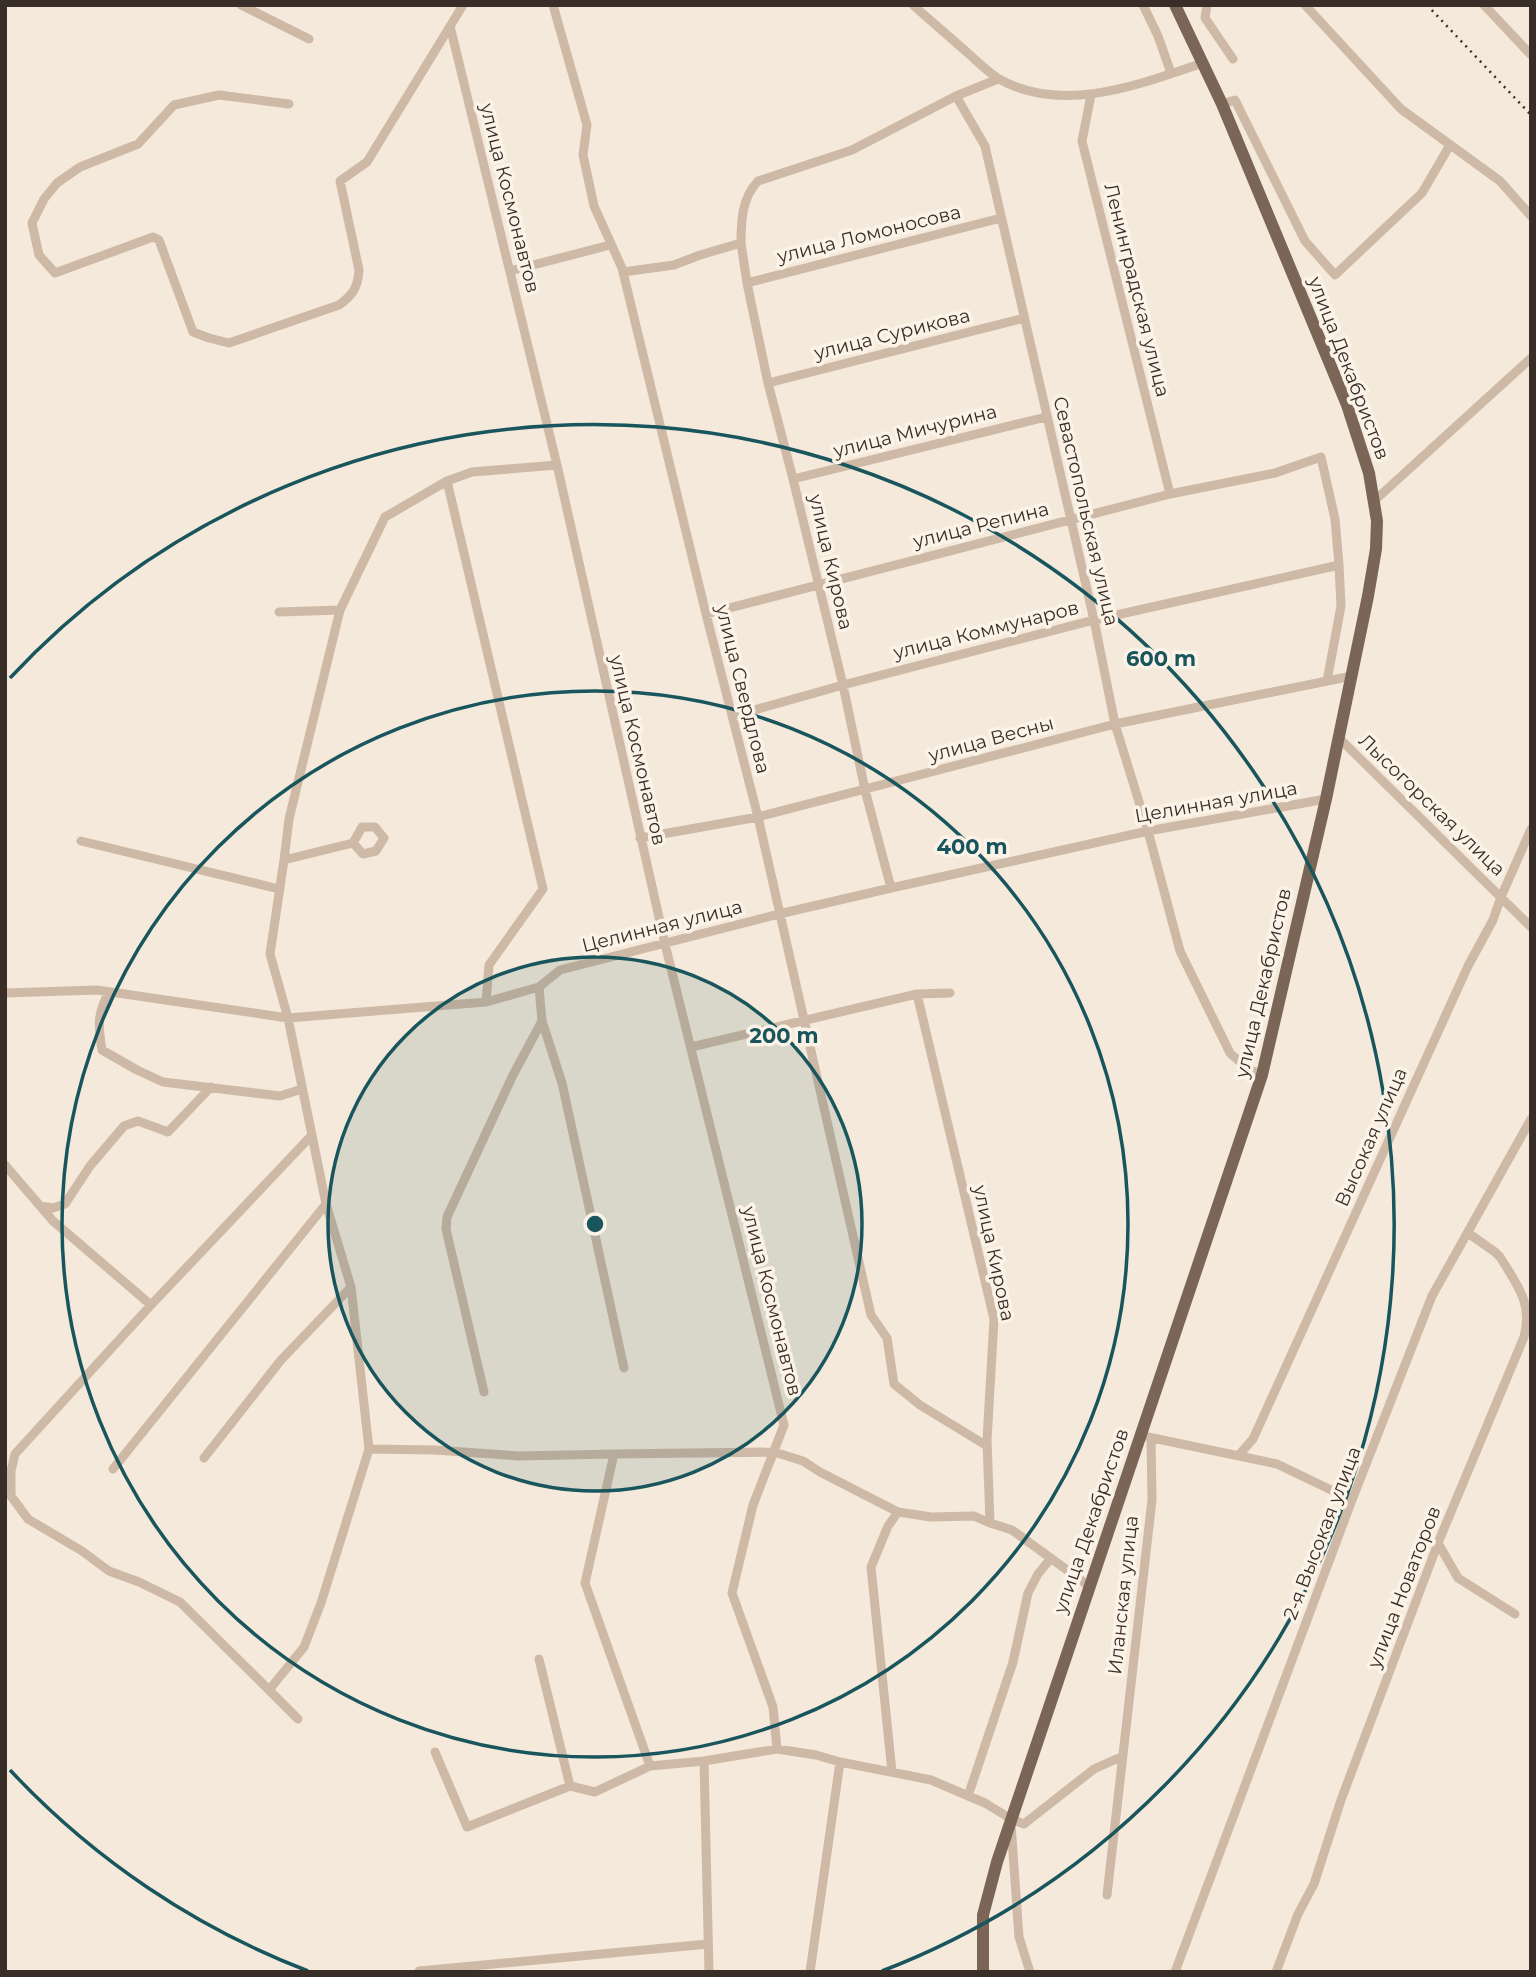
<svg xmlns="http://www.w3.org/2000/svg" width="1536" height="1977" font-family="Montserrat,sans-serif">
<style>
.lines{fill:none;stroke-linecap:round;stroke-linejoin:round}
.minor{stroke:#cdb9a5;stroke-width:9}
.major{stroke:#7b6557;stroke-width:12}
.rail{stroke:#382d27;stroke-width:2.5;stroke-dasharray:2 5;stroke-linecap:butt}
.ring{fill:none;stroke:#19555d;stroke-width:3.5}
.labels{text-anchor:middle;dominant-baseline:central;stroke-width:7;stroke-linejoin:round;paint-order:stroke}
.street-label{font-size:19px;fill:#382d27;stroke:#fbf3e7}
.centre{fill:#19555d;stroke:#fbf3e7;stroke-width:3.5}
.ring-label{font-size:21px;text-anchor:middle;font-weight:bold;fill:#19555d;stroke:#fbf3e7;stroke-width:7;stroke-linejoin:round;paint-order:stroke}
</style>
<rect width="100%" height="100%" fill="#f4e9da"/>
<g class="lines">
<path class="minor" d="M241 5 309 39
M553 5 587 125 583 155 594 206 622 268 706 614 758 817 871 1315 887 1338 894 1384 920 1405 987 1446
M913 5C932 22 951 38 970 55 979 63 989 73 999 79 1063 115 1140 84 1203 63
M1143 5 1158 36 1171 73
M1207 5 1205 18 1233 59
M1305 5 1401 109 1500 181 1531 216
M1484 5 1531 55
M450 26 557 465 665 944 784 1425 753 1505 732 1593 773 1707 777 1749
M1091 95 1082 141 1170 494
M956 96 985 146 1094 620 1115 724 1148 831 1180 951 1230 1053 1248 1069 1262 1075
M289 104 219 95 174 105 138 144 80 167 57 183 44 199 32 223 39 255 55 273 153 237 159 240 193 332 209 338 229 343 339 305C353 295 358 287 359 270L340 181 367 162 463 5
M1222 104 1235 100 1305 241 1335 275 1422 193 1450 145
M741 243 747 283 768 383 793 479 843 685 865 790 891 888
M510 271 610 245
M623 272 674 265 700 255 741 243C741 220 742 198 758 181L852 150 956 96 998 79
M747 283 1001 218
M768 383 1024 318
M793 479 1046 417
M447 481 543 889 489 965 486 1002
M1374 501 1531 358
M279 612 340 610
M706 614 1170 494 1275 473 1321 457 1335 519 1339 565
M733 716 843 685 1094 620 1339 565 1341 606 1327 681
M1338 737 1531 927
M640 838 758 817 1115 724 1352 676
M81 841 279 889
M353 843 363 854 376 851 384 838 375 827H362L353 843 284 860 289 819 340 610 385 517 447 481 472 472 557 465
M284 860 270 954 288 1018 326 1204 351 1287 369 1449 321 1603 304 1647 269 1690 298 1719
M539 987 542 1021 562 1083 624 1368
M109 992C97 1014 98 1025 102 1050L137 1070 163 1082 280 1096 302 1089
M5 993 97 990 288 1018 486 1002 539 987 560 970 779 914 891 888 1148 831 1326 799
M917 994 994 1319 987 1440 990 1523
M691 1047 917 994 950 993
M5 1165 53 1221 151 1305
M40 1206 53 1208 65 1204 90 1166 124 1126 138 1121 168 1132 211 1087
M484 1392 446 1229 447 1217 513 1075 542 1021
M1148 1437 1277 1464 1352 1500
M369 1449 435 1450 519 1456 614 1454
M1238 1456 1253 1439 1468 966 1493 920 1501 897 1531 829
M204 1458 281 1360 351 1287
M113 1469 326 1204
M1438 1543 1458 1578 1515 1614
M539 1659 570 1786 595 1792 650 1766 704 1761 777 1749 816 1755 840 1762 931 1780 985 1803 1011 1819 1024 1824 1094 1769 1123 1756
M269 1690 180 1602 139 1582 109 1571 82 1551 28 1519 11 1496V1471L15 1454 151 1305 311 1136
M435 1752 467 1827 570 1786
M704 1761 709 1972
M650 1766 585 1583 614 1454 774 1452 803 1461 820 1472 898 1512
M892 1772 871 1567 888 1526 898 1512 931 1517 974 1516 990 1523 1012 1530 1089 1586
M968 1796 1013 1662 1028 1593 1038 1574 1051 1558
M1011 1824 1019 1937 1030 1972
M1107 1895 1152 1500 1151 1438
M419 1971 708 1944
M810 1972 840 1762
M1175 1972 1352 1500 1432 1296 1531 1119
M1276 1972 1298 1914 1314 1884 1341 1800 1438 1543 1524 1337C1533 1304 1518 1286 1500 1257L1495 1252 1468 1233"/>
<path class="major" d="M983 1972V1915L997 1862 1262 1075 1326 799 1368 596 1376 549 1377 521 1369 473 1347 405 1222 104 1175 5"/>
<path class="rail" d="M1427 5 1531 115"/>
</g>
<circle cx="595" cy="1224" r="267" fill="#19555d" fill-opacity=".12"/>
<g class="ring">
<circle cx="595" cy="1224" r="267"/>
<circle cx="595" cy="1224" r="533"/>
<path d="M308 1971A800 800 0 0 1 10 1770M10 678A800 800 0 1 1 882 1971"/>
</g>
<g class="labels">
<g class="street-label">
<text transform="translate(510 198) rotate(76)">улица Космонавтов</text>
<text transform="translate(869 234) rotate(-14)">улица Ломоносова</text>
<text transform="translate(1137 290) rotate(76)">Ленинградская улица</text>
<text transform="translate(892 334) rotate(-14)">улица Сурикова</text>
<text transform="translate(1349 368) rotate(69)">улица Декабристов</text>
<text transform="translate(915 431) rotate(-14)">улица Мичурина</text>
<text transform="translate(1086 511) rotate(77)">Севастопольская улица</text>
<text transform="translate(981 525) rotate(-14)">улица Репина</text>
<text transform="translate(831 562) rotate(77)">улица Кирова</text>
<text transform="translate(986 630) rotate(-14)">улица Коммунаров</text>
<text transform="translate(743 689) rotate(76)">улица Свердлова</text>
<text transform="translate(991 739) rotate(-15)">улица Весны</text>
<text transform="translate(638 750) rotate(77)">улица Космонавтов</text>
<text transform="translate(1216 802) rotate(-10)">Целинная улица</text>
<text transform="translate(1432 805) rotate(44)">Лысогорская улица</text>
<text transform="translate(662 926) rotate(-14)">Целинная улица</text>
<text transform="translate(1263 983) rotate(-77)">улица Декабристов</text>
<text transform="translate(1371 1137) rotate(-66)">Высокая улица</text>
<text transform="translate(994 1253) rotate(78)">улица Кирова</text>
<text transform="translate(772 1301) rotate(76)">улица Космонавтов</text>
<text transform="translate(1091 1521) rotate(-71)">улица Декабристов</text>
<text transform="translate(1322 1533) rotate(-69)">2-я Высокая улица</text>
<text transform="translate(1404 1587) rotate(-69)">улица Новаторов</text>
<text transform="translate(1123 1595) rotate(-84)">Иланская улица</text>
</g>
</g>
<circle cx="595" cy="1224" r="10" class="centre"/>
<g class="ring-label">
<text x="1161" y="666">600 m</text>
<text x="972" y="854">400 m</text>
<text x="784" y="1043">200 m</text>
</g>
<rect width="1536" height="1977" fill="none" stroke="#382d27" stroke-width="14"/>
</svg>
